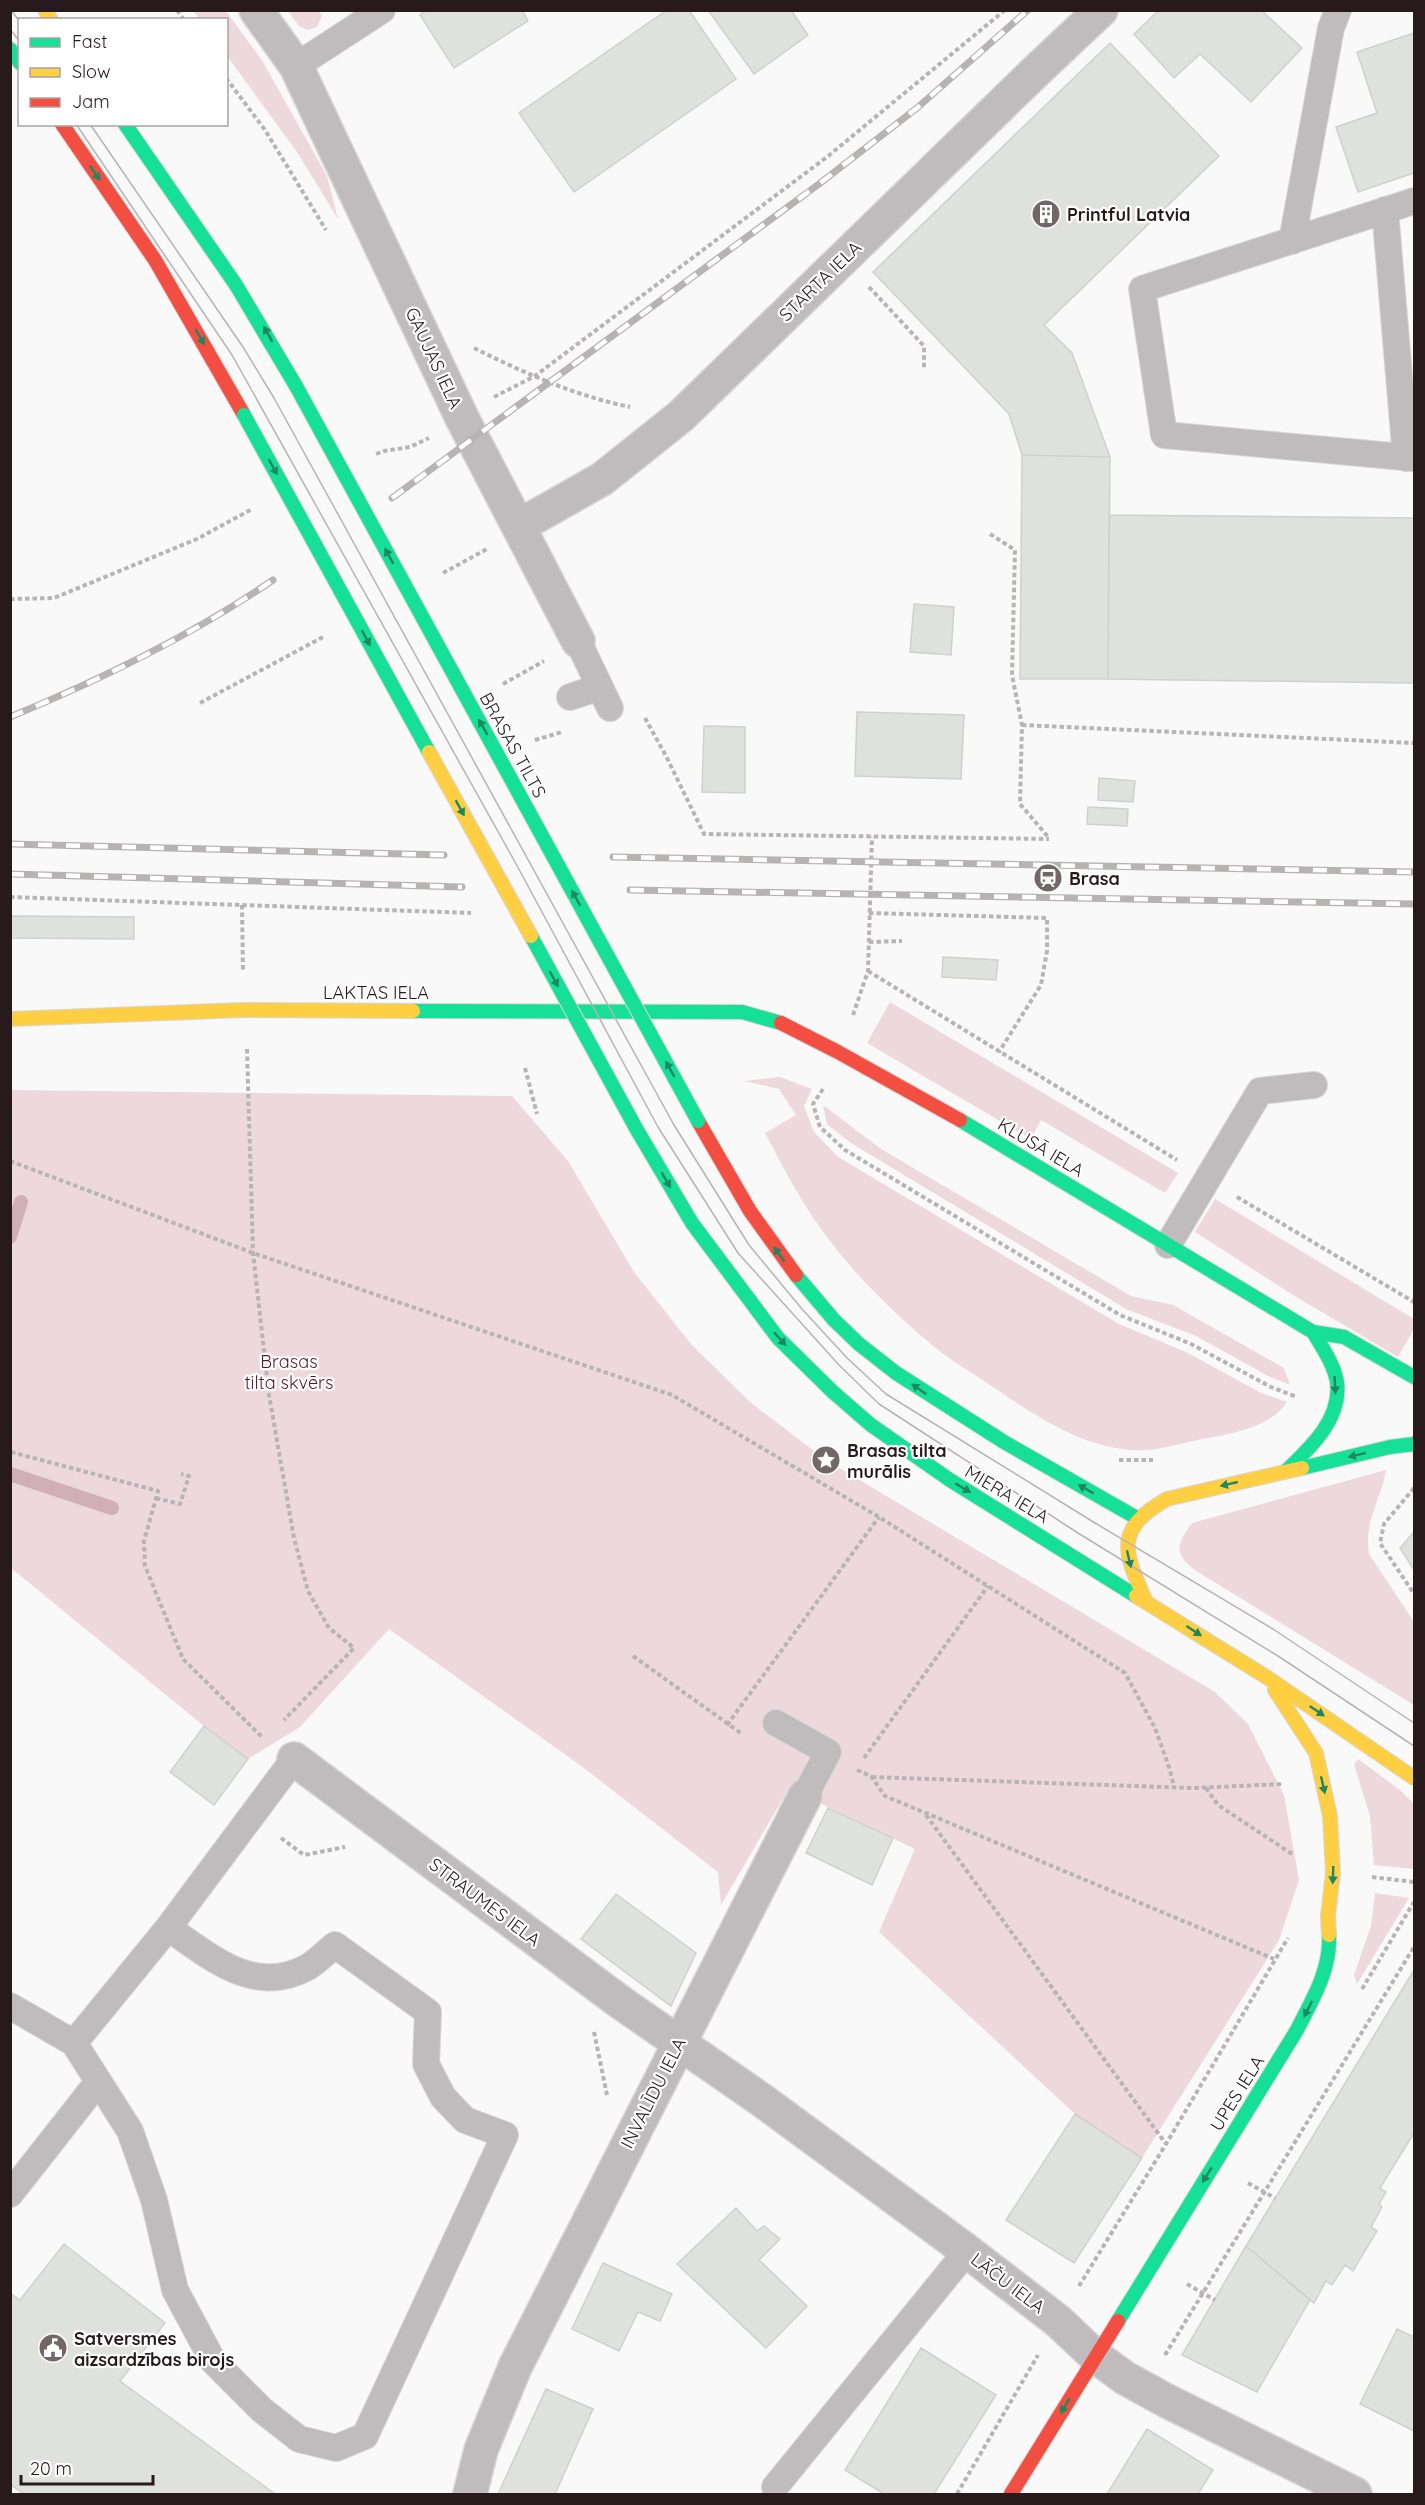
<svg xmlns="http://www.w3.org/2000/svg" width="1425" height="2505" font-family="Quicksand,sans-serif">
<style>
.green{fill:#edd8dc}
.lines{fill:none;stroke-linecap:round;stroke-linejoin:round}
.stream{stroke:#d1afb6;stroke-width:14}
.building{fill:#dfe2dc;stroke:#ced2cb;stroke-width:1.5}
.lane-casing{stroke:#d8d5d6;stroke-width:28}
.street-casing{stroke:#d8d5d6;stroke-width:36}
.fast-casing{stroke:#d8d5d6;stroke-width:16}
.slow-casing{stroke:#d8d5d6;stroke-width:16}
.jam-casing{stroke:#d8d5d6;stroke-width:16}
.path{stroke:#b8b4b5;stroke-width:4;stroke-dasharray:4.5 3;stroke-linecap:butt}
.lane{stroke:#c0bcbd;stroke-width:26}
.street{stroke:#c0bcbd;stroke-width:33}
.fast{stroke:#16e098;stroke-width:14}
.slow{stroke:#ffcf43;stroke-width:14}
.jam{stroke:#f24e42;stroke-width:14}
.tram{stroke:#b7b3b3;stroke-width:1.5}
.rail-casing{stroke:#b7b3b3;stroke-width:7}
.rail{stroke:#fff;stroke-width:4.5;stroke-dasharray:14;stroke-linecap:butt}
.fast-bridge-casing{stroke:#d8d5d6;stroke-width:16;stroke-linecap:butt}
.slow-bridge-casing{stroke:#d8d5d6;stroke-width:16;stroke-linecap:butt}
.fast-bridge{stroke:#16e098;stroke-width:14}
.slow-bridge{stroke:#ffcf43;stroke-width:14}
.oneway{fill:#1e8660}
.labels{text-anchor:middle;dominant-baseline:central;stroke-width:4.5;stroke-linejoin:round;paint-order:stroke}
.poi-label{font-size:18px;font-weight:bold;fill:#28191c;stroke:#fff;text-anchor:start}
.street-label{font-size:18px;fill:#28191c;stroke:#fff}
.park-label{font-size:18px;fill:#55192b;stroke:#fff}
</style>
<rect width="100%" height="100%" fill="#f9f9f9"/>
<path class="green" d="M193 11H226L263 62 327 176 338 219 297 152 227 56 226 20 200 19Z
M288 11H319L322 16 317 27 308 30 299 26Z
M890 1002 1178 1173 1165 1193 1041 1120 1031 1139 867 1043Z
M780 1077 812 1089 804 1106 814 1132 838 1157 1119 1324 1188 1353 1261 1393 1287 1402C1272 1427 1230 1434 1202 1439 1179 1444 1154 1452 1130 1450 1082 1446 1038 1418 999 1391 975 1374 947 1359 925 1339 878 1299 834 1253 802 1200 788 1178 777 1155 765 1133L796 1115 779 1089 744 1081Z
M11 1090 512 1096 568 1161 634 1272 691 1344 751 1403 826 1460 1215 1692 1248 1724 1284 1795 1299 1880 1279 1940 1142 2158 1075 2114 879 1932 915 1849 789 1788 721 1905 718 1872 580 1765 389 1629 300 1727 248 1759 204 1726 11 1568Z
M823 1105 881 1149 1131 1296 1173 1305 1284 1368 1290 1385 1270 1377 1196 1336 1126 1309 851 1143 827 1124Z
M1215 1199 1414 1319V1329L1398 1357 1293 1295 1195 1232Z
M1386 1470C1381 1502 1364 1518 1369 1554L1414 1622V1705L1198 1572C1174 1555 1175 1546 1192 1523Z
M1358 1759 1400 1790 1414 1804V1869L1374 1865 1370 1816 1354 1764Z
M1375 1893 1409 1898 1357 1984 1354 1975 1371 1926Z"/>
<g class="lines">
<path class="stream" d="M10 1237 21 1202
M10 1474 112 1508"/>
</g>
<path class="building" d="M427 10H522L528 21 454 68 420 15Z
M667 10H689L736 79 574 192 519 113Z
M708 10H791L808 35 754 74Z
M1159 10H1261L1302 48 1251 102 1200 54 1174 78 1134 34Z
M1414 33V173L1358 192 1336 127 1377 113 1357 52Z
M1110 43 1219 156 1044 325 1072 353 1110 457 1022 455 1009 414 873 272Z
M1022 455 1110 457 1108 679H1020Z
M1109 515 1414 518V683L1108 679Z
M914 604 954 607 951 655 910 652Z
M857 712 964 715 961 779 855 776Z
M704 726 745 727V793L702 792Z
M1099 778 1135 781 1133 802 1098 800Z
M1088 807 1128 809 1127 826 1087 824Z
M10 916 134 917V939L10 938Z
M943 957 998 960 996 980 942 977Z
M1414 1532V1570L1400 1548Z
M204 1726 248 1759 214 1805 170 1772Z
M828 1808 893 1838 872 1885 806 1853Z
M616 1894 696 1953 671 2006 581 1939Z
M1414 1970V2133L1380 2188 1386 2192 1379 2204 1382 2207 1371 2227 1377 2231 1353 2271 1345 2265 1332 2285 1326 2281 1314 2303 1246 2246Z
M1075 2114 1142 2158 1074 2263 1006 2220Z
M736 2208 757 2231 764 2226 780 2239 759 2260 807 2306 766 2348 677 2264Z
M64 2244 165 2323 120 2381 275 2494H24L10 2484V2293L20 2300Z
M1246 2246 1310 2300 1257 2392 1182 2355Z
M603 2263 672 2294 660 2321 638 2312 619 2351 572 2329Z
M1397 2329 1414 2337V2431L1360 2404Z
M921 2348 996 2395 934 2494H884L845 2470Z
M546 2389 593 2409 555 2494H498Z
M1147 2429 1213 2470 1198 2494H1107Z"/>
<g class="lines">
<g class="lane-casing">
<path id="lane" d="M296 66 382 10
M1414 201 1142 289 1164 435 1414 458
M1385 210 1406 458
M1292 241 1331 28 1338 10
M578 641 610 708
M570 697 600 687
M1168 1245 1260 1091 1314 1085
M776 1723 828 1752 805 1796
M168 1928 294 1759
M10 2006 74 2043 130 2131 154 2200 175 2290 213 2361 262 2410 299 2439 336 2448 365 2436 505 2135 465 2120 443 2097 426 2064 428 2012 335 1945C326 1952 316 1963 306 1968 253 1996 210 1956 168 1928L74 2043
M10 2194 98 2082
M775 2487 967 2251"/>
</g>
<g class="street-casing">
<path id="street" d="M256 10 296 66 462 418 578 641
M519 526 602 479 681 416 1033 74 1101 10
M294 1759 620 2002 763 2101 967 2251 1058 2321 1095 2356 1125 2378 1167 2401 1355 2494
M470 2494 481 2450 515 2367 805 1796"/>
</g>
<g class="fast-casing">
<path id="fast" d="M10 49 20 63
M125 124 236 285 296 386
M413 1011 742 1012 781 1023
M960 1120 1313 1332 1344 1337 1414 1377
M637 1130 692 1223 778 1338 833 1392 871 1425 950 1480 1136 1596
M796 1275 834 1320 859 1344 896 1373 1004 1442 1137 1518
M1302 1468 1390 1447 1414 1444
M1286 1471C1310 1448 1342 1419 1337 1382 1334 1364 1322 1347 1313 1332
M1118 2321 1297 2030C1312 2000 1331 1970 1329 1935"/>
</g>
<g class="slow-casing">
<path id="slow" d="M45 10 51 20
M10 1019 243 1010 413 1011
M1136 1596 1268 1678 1414 1778
M1145 1599C1123 1550 1115 1529 1167 1499L1302 1468
M1275 1690 1316 1753 1330 1816 1333 1873 1328 1916 1329 1935"/>
</g>
<g class="jam-casing">
<path id="jam" d="M62 124 155 260 244 415
M781 1023 838 1052 960 1120
M698 1121 750 1211 796 1275
M1011 2494 1118 2321"/>
</g>
<path class="path" d="M177 10 184 20
M226 78 265 130 326 230
M869 287 924 346V369
M474 348C524 373 576 396 630 407
M494 397 535 376 827 157 1005 10
M376 454 384 451 410 447 429 438
M990 534 1015 550 1012 675 1022 725 1020 804 1049 838
M443 573 487 549
M10 599 54 598 197 539 252 509
M503 684 544 661
M200 703 323 637
M645 718 666 756 704 834 1049 839
M1022 725 1414 743
M535 740 562 732
M10 897 471 913
M242 905 243 972
M869 913 1047 918V951L1041 985 999 1052
M869 942 902 941
M868 971 1177 1160
M853 1015 868 971 872 837
M247 1049 253 1253 269 1395 294 1538 308 1591 329 1628 354 1648 284 1720
M525 1068 537 1114
M823 1089 813 1104 820 1127 845 1150 1120 1315 1191 1344 1271 1387 1297 1397
M10 1161 253 1253 672 1395 879 1517 1125 1673 1155 1728 1169 1767 1174 1786
M1237 1197 1414 1302
M11 1452 158 1491 144 1541 145 1566 183 1659 262 1737
M1119 1460H1153
M1414 1488 1384 1524 1380 1543 1414 1594
M156 1498 180 1504 189 1476 181 1474
M633 1656 742 1734
M727 1725 879 1517
M864 1758 988 1586
M857 1770 871 1776 885 1796 1274 1959
M872 1777 1194 1788 1284 1784
M1206 1788 1218 1805 1292 1854
M926 1815 1166 2144
M281 1838 304 1855 345 1847
M1372 1877 1414 1882
M1362 1989 1414 1902
M594 2032 607 2095
M1248 2183 1275 2198
M1187 2284 1215 2300
M1079 2286 1166 2144 1288 1938
M1165 2355 1414 1947
M957 2494 1038 2355"/>
<use href="#lane" class="lane"/>
<use href="#street" class="street"/>
<use href="#fast" class="fast"/>
<use href="#slow" class="slow"/>
<use href="#jam" class="jam"/>
<path class="tram" d="M11 10 20 22
M10 29 20 42
M76 124 232 355 515 862 658 1127 738 1253 839 1365 879 1404 1078 1533 1278 1656 1414 1746
M90 124 243 347 274 398 674 1125 749 1245 802 1309 847 1358 886 1394 1095 1523 1273 1629 1414 1723"/>
<g class="rail-casing">
<path id="rail" d="M392 498 819 184 917 108 1028 10
M10 717C102 679 191 636 273 580
M10 844 444 855
M613 857 1414 872
M10 874 462 887
M630 890 1414 904"/>
</g>
<use href="#rail" class="rail"/>
<g class="fast-bridge-casing">
<path id="fast-bridge" d="M296 386 698 1121
M244 415 429 752
M531 936 637 1130"/>
</g>
<g class="slow-bridge-casing">
<path id="slow-bridge" d="M429 752 531 936"/>
</g>
<use href="#fast-bridge" class="fast-bridge"/>
<use href="#slow-bridge" class="slow-bridge"/>
</g>
<defs><path id="oneway-solid" d="M-6-.8H1V-3.2L6.5 0L1 3.2V.8H-6Z" transform="scale(1.5)"/></defs>
<g class="oneway">
<use href="#oneway-solid" transform="translate(95 173) rotate(55)"/>
<use href="#oneway-solid" transform="translate(268 334) rotate(-119)"/>
<use href="#oneway-solid" transform="translate(200 337) rotate(60)"/>
<use href="#oneway-solid" transform="translate(273 467) rotate(61)"/>
<use href="#oneway-solid" transform="translate(389 556) rotate(-119)"/>
<use href="#oneway-solid" transform="translate(366 638) rotate(61)"/>
<use href="#oneway-solid" transform="translate(483 727) rotate(-119)"/>
<use href="#oneway-solid" transform="translate(460 808) rotate(61)"/>
<use href="#oneway-solid" transform="translate(576 898) rotate(-119)"/>
<use href="#oneway-solid" transform="translate(554 979) rotate(61)"/>
<use href="#oneway-solid" transform="translate(670 1069) rotate(-119)"/>
<use href="#oneway-solid" transform="translate(666 1180) rotate(60)"/>
<use href="#oneway-solid" transform="translate(779 1254) rotate(-127)"/>
<use href="#oneway-solid" transform="translate(780 1339) rotate(48)"/>
<use href="#oneway-solid" transform="translate(1335 1385) rotate(87)"/>
<use href="#oneway-solid" transform="translate(919 1389) rotate(-145)"/>
<use href="#oneway-solid" transform="translate(1357 1455) rotate(167)"/>
<use href="#oneway-solid" transform="translate(1229 1484) rotate(167)"/>
<use href="#oneway-solid" transform="translate(963 1488) rotate(31)"/>
<use href="#oneway-solid" transform="translate(1086 1489) rotate(-150)"/>
<use href="#oneway-solid" transform="translate(1129 1559) rotate(77)"/>
<use href="#oneway-solid" transform="translate(1194 1631) rotate(33)"/>
<use href="#oneway-solid" transform="translate(1317 1711) rotate(34)"/>
<use href="#oneway-solid" transform="translate(1323 1785) rotate(77)"/>
<use href="#oneway-solid" transform="translate(1333 1875) rotate(92)"/>
<use href="#oneway-solid" transform="translate(1308 2009) rotate(117)"/>
<use href="#oneway-solid" transform="translate(1207 2175) rotate(122)"/>
<use href="#oneway-solid" transform="translate(1065 2406) rotate(121)"/>
</g>
<defs>
<g id="building-disc" transform="scale(1.5)"><circle r="9.5" fill="#716769" stroke="#fff"/><path d="M-4-6H4V6H1V3H-1V6H-4ZM-2.5-4.3h1.7v1.8h-1.7ZM.8-4.3h1.7v1.8H.8ZM-2.5-1h1.7V.8h-1.7ZM.8-1h1.7V.8H.8Z" fill="#fff"/></g>
<g id="station-disc" transform="scale(1.5)"><circle r="9.5" fill="#716769" stroke="#fff"/><path d="M-3-6H3Q5-6 5-4V2Q5 4 3 4L4.5 6H3L1.5 4h-3L-3 6H-4.5L-3 4Q-5 4-5 2V-4Q-5-6-3-6ZM-3.5-4v3h7v-3ZM-3.5 1v1.5H-2V1ZM2 1v1.5H3.5V1Z" fill="#fff"/></g>
<g id="sight-disc" transform="scale(1.5)"><circle r="9.5" fill="#716769" stroke="#fff"/><path d="M0-6L1.8-2.2L6-1.7L2.9 1.2L3.7 5.4L0 3.3L-3.7 5.4L-2.9 1.2L-6-1.7L-1.8-2.2Z" fill="#fff"/></g>
<g id="civic-disc" transform="scale(1.5)"><circle r="9.5" fill="#716769" stroke="#fff"/><path d="M-.6-6.5H3V-4.5H.6V-3L4-1V1h2V6H-6V1h2V-1L-.6-3ZM-1.2 2.5V6h2.4V2.5Z" fill="#fff"/></g>
</defs>
<g fill-rule="evenodd">
<use href="#building-disc" x="1046" y="214"/>
<use href="#station-disc" x="1048" y="878"/>
<use href="#sight-disc" x="826" y="1460"/>
<use href="#civic-disc" x="53" y="2348"/>
</g>
<g class="labels">
<g class="poi-label">
<text x="1067" y="214">Printful Latvia</text>
<text x="1069" y="878">Brasa</text>
<text x="847" y="1450">Brasas tilta<tspan x="847" dy="21">murālis</tspan></text>
<text x="74" y="2338">Satversmes<tspan x="74" dy="21">aizsardzības birojs</tspan></text>
</g>
<g class="street-label">
<text transform="translate(820 281) rotate(-44)">STARTA IELA</text>
<text transform="translate(434 358) rotate(65)">GAUJAS IELA</text>
<text transform="translate(513 745) rotate(61)">BRASAS TILTS</text>
<text x="376" y="992">LAKTAS IELA</text>
<text transform="translate(1041 1147) rotate(31)">KLUSĀ IELA</text>
<text transform="translate(1007 1494) rotate(31)">MIERA IELA</text>
<text transform="translate(485 1902) rotate(37)">STRAUMES IELA</text>
<text transform="translate(653 2093) rotate(-63)">INVALĪDU IELA</text>
<text transform="translate(1237 2093) rotate(-58)">UPES IELA</text>
<text transform="translate(1008 2283) rotate(37)">LĀČU IELA</text>
</g>
<g class="park-label">
<text x="289" y="1361">Brasas<tspan x="289" dy="21">tilta skvērs</tspan></text>
</g>
</g>
<rect width="1425" height="2505" fill="none" stroke="#28191c" stroke-width="24"/>
<rect x="18" y="18" width="210" height="108" fill="#ffffff" stroke="#a9a3a4" stroke-width="1.5"/>
<rect x="30" y="38" width="30" height="9" fill="#16e098" stroke="#a9a3a4" stroke-width="1.5"/>
<text x="72" y="48" font-size="18" fill="#28191c">Fast</text>
<rect x="30" y="68" width="30" height="9" fill="#ffcf43" stroke="#a9a3a4" stroke-width="1.5"/>
<text x="72" y="78" font-size="18" fill="#28191c">Slow</text>
<rect x="30" y="98" width="30" height="9" fill="#f24e42" stroke="#a9a3a4" stroke-width="1.5"/>
<text x="72" y="108" font-size="18" fill="#28191c">Jam</text>
<path d="M21 2475v9h132v-9" fill="none" stroke="#28191c" stroke-width="3"/>
<text x="30" y="2475" font-size="18" fill="#28191c" stroke="#ffffff" stroke-width="4.5" paint-order="stroke">20 m</text>
</svg>
